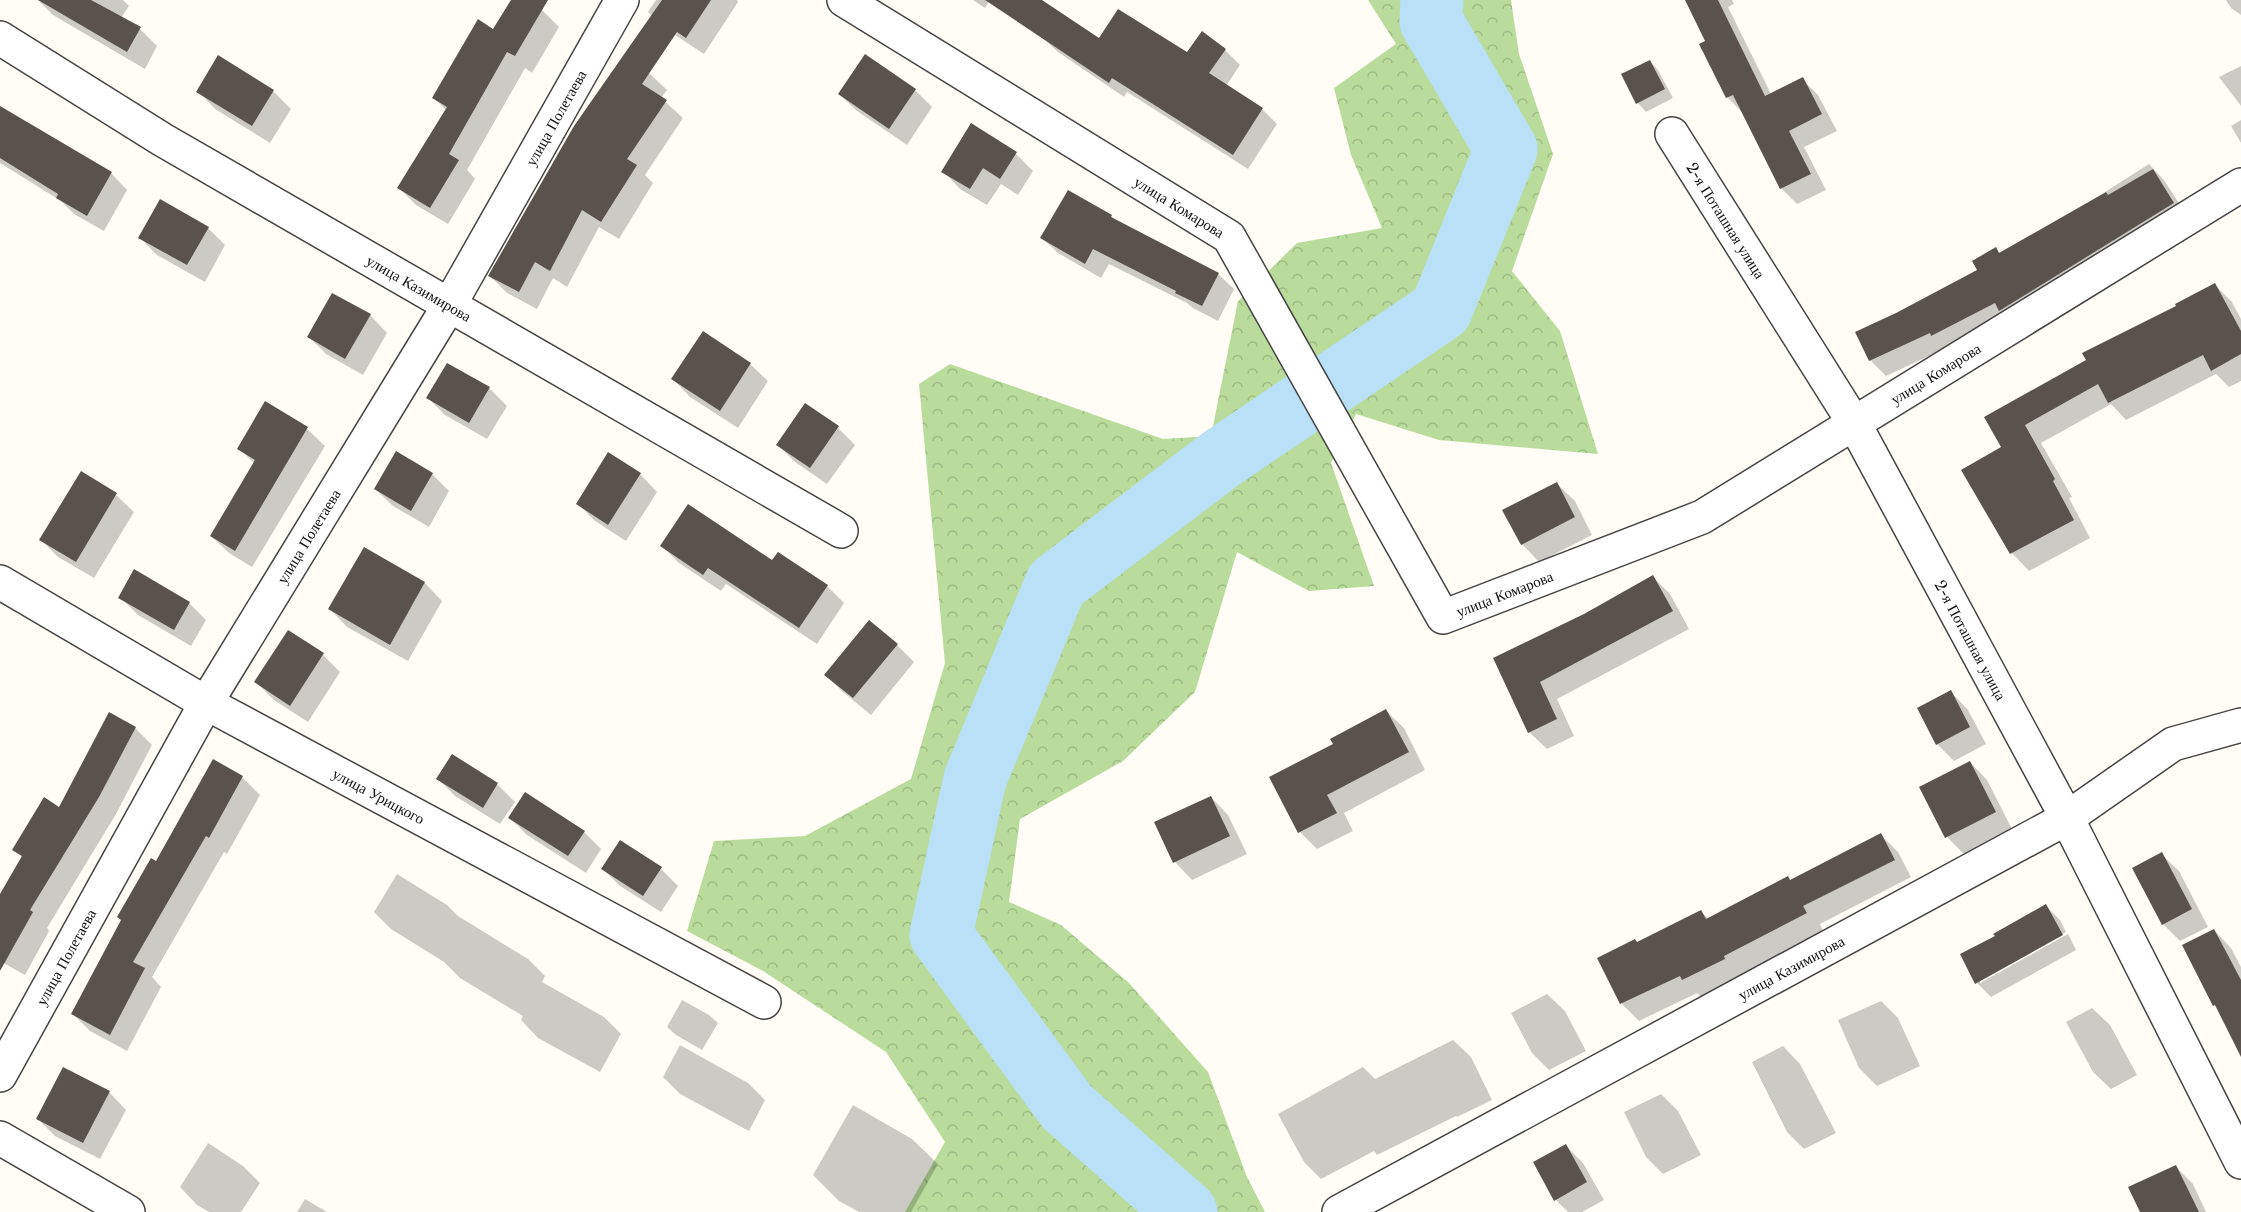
<svg xmlns="http://www.w3.org/2000/svg" width="2241" height="1212" font-family="'Libre Baskerville',serif">
<style>
.forest{fill:url(#forest-crowns)}
.shadow{fill:#0003}
.lines{fill:none;stroke-linecap:round;stroke-linejoin:round}
.river{stroke:#b9e0f7;stroke-width:63}
.building{fill:#5a524d}
.minor-casing{stroke:#444;stroke-width:36}
.minor{stroke:#fff;stroke-width:33}
.labels{text-anchor:middle;dominant-baseline:central;stroke-width:6;stroke-linejoin:round;paint-order:stroke}
.street-label{font-size:15px;fill:#111;stroke:#fff}
</style>
<defs>
<pattern id="forest-crowns" width="20" height="18" patternUnits="userSpaceOnUse" patternTransform="scale(1.5)"><rect width="20" height="18" fill="#b9dc9c"/><path d="M2 6a3 3 0 1 1 6 0M12 15a3 3 0 1 1 6 0" fill="none" stroke="#9ebc85"/></pattern>
</defs>
<rect width="100%" height="100%" fill="#fffdf5"/>
<path class="forest" d="M1368 0H1511L1519 54 1553 154 1512 271 1560 331 1598 454 1439 440 1356 414 1331 463 1374 586 1309 591 1237 552 1195 692 1123 761 1020 819 1009 902 1061 925 1129 983 1208 1072 1247 1177 1265 1212H905L945 1142 886 1052 763 971 687 931 714 841 805 836 911 779 945 663 919 384 950 364 1163 439 1211 436 1238 301 1297 243 1382 228 1351 155 1334 88 1396 44Z"/>
<path class="shadow" d="M38 0H123L129 6 121 18 140 29 157 46 145 69 53 15Z
M512 0H526L542 10 559 27 532 73 525 68 467 170 475 179 448 224 416 205 399 188 446 110 434 98 494 31Z
M656 0H737L738 2 704 54 666 29 648 12Z
M973 0H990L985 8Z
M1686 0H1732L1734 4 1728 7 1771 94 1802 79 1818 95 1837 131 1804 147 1826 190 1797 204 1781 188 1743 113 1727 97 1707 42Z
M2226 0H2241V15L2231 8Z
M1042 37 1099 40 1187 54 1225 50 1240 65 1226 86 1262 109 1277 124 1248 169 1127 92 1124 97 1058 52Z
M219 58 273 91 291 109 270 143 215 109 198 91Z
M1650 61 1658 70 1673 98 1646 112 1638 103 1623 75Z
M2241 66V106L2219 77Z
M649 73 667 90 661 98 683 118 645 175 653 183 619 239 599 227 567 287 553 278 537 309 507 293 489 275Z
M915 90 932 107 907 145 857 111 839 94Z
M0 107 111 173 127 190 104 231 74 214 61 201 0 163Z
M2241 120V143L2231 126Z
M1016 154 1033 171 1018 195 1001 184 987 205 960 189 943 171Z
M2149 164 2164 180 2189 219 1946 348 1886 376 1870 360 1979 271 1996 249 2001 254 2106 194 2105 192Z
M1068 192 1111 216 1116 221 1218 274 1234 289 1218 321 1193 308 1187 303 1109 264 1101 278 1058 253 1042 238Z
M208 228 225 245 205 282 157 255 140 238Z
M2214 284 2232 302 2241 319V381L2229 387 2216 374 2126 420 2111 404 2041 443 2072 497 2069 498 2090 538 2029 571 2012 553 1963 471 2003 448 1986 417 2088 360Z
M370 315 387 333 363 375 326 354 309 337Z
M704 333 750 364 768 381 738 428 690 397 673 379Z
M448 365 489 388 507 406 487 439 445 415 428 398Z
M266 403 307 429 325 446 252 567 229 553 211 536 255 464 239 448Z
M838 428 855 445 827 484 795 462 778 445Z
M81 473 116 495 134 512 94 578 58 557 41 540Z
M432 474 449 491 429 527 393 506 375 489Z
M640 474 657 492 626 541 595 521 578 504Z
M1557 484 1575 501 1592 535 1539 562 1522 544Z
M662 546 773 562 827 586 844 603 817 644 726 584 721 591 679 563Z
M364 549 425 583 442 601 408 661 347 627 330 609Z
M1653 577 1670 594 1689 629 1557 699 1574 736 1547 749 1529 732 1495 659 1585 615Z
M120 597 189 603 206 620 191 646 138 615Z
M289 632 323 655 340 672 308 722 274 700 256 682Z
M897 645 914 662 871 715 843 692 826 675Z
M1951 692 1968 710 1986 744 1954 761 1937 744Z
M1386 711 1404 728 1425 770 1344 813 1353 831 1317 849 1300 832 1335 745Z
M135 728 152 745 116 814 47 928 49 931 25 975 0 961V898L23 858 14 850 60 809Z
M452 756 497 784 515 802 500 824 455 796 438 779Z
M214 761 242 777 260 795 227 854 224 852 152 977 161 987 127 1051 90 1031 73 1014Z
M1970 762 1987 780 2012 829 1964 854 1947 837Z
M1211 797 1228 815 1247 854 1192 880 1175 862 1156 823Z
M510 818 584 832 601 849 586 873 527 835Z
M1881 835 1898 852 1911 877 1820 924 1823 931 1701 997 1697 993 1639 1021 1622 1004 1599 958 1638 943 1701 912 1709 919 1791 881Z
M2161 854 2179 871 2208 927 2180 941 2163 924Z
M603 869H661L678 886 661 912 620 886Z
M397 874 447 905 458 916 528 959 545 976 542 982 604 1017 621 1034 600 1072 538 1038 521 1020 523 1016 460 978 444 962 391 929 374 912Z
M2046 906 2060 920 2066 932 1980 980V983L2068 934 2076 950 1991 997 1977 983 1997 937Z
M2214 930 2231 948 2241 967V1054L2184 946Z
M1547 994 1565 1011 1586 1051 1549 1070 1532 1053 1511 1013Z
M682 1000 709 1015 718 1023 702 1050 676 1035 667 1027Z
M1881 1001 1898 1018 1920 1066 1877 1086 1859 1068 1838 1020Z
M2092 1008 2110 1025 2137 1075 2111 1089 2093 1072 2066 1022Z
M1453 1040 1471 1057 1492 1100 1457 1117 1456 1116 1377 1155 1374 1151 1321 1179 1304 1162 1278 1114 1363 1067 1375 1079Z
M680 1045 748 1083 765 1100 749 1131 680 1094 663 1077Z
M1783 1046 1800 1064 1836 1133 1804 1149 1787 1132 1752 1062Z
M109 1092 126 1110 100 1159 55 1136 38 1119Z
M1661 1094 1678 1111 1701 1155 1663 1174 1646 1157 1624 1112Z
M853 1105 912 1139 938 1164 911 1212H859L839 1201 813 1175Z
M208 1143 243 1166 260 1183 241 1212H209L197 1205 180 1187Z
M1565 1145 1583 1163 1604 1200 1582 1212H1568L1556 1200Z
M2175 1166 2193 1184 2206 1212H2141Z
M305 1199 327 1212H297Z"/>
<g class="lines">
<path class="river" d="M1186 1212 1067 1107 941 935 975 779 1056 584 1222 458 1441 310 1506 149 1431 21 1432 0"/>
</g>
<path class="building" d="M38 0H91L141 27 127 52Z
M511 0H548L515 56 507 52 449 154 459 160 430 208 397 188 447 107 432 98 478 19 493 29Z
M662 0H711L686 38 677 32 642 84 667 100 627 159 637 165 601 222 582 210 550 271 535 262 519 292 488 276 574 126Z
M985 0H1042L1099 38 1118 9 1187 52 1202 31 1226 49 1209 73 1263 108 1233 155 1112 78 1109 83Z
M1685 0H1718L1765 96 1803 77 1822 114 1789 131 1811 174 1780 189 1733 95 1726 98 1699 44 1705 41Z
M865 54 916 89 889 129 838 94Z
M218 55 274 90 252 126 196 92Z
M1650 60 1665 89 1636 104 1621 74Z
M0 106 112 172 87 216 56 198 58 194 0 158Z
M971 123 1017 152 1000 179 983 168 970 189 941 172Z
M2153 169 2174 203 1999 311 1995 303 1931 336 1930 333 1869 361 1855 332 1896 313 1977 270 1972 261 1996 247 1999 253 2106 192 2108 195Z
M1068 190 1112 215 1111 217 1219 273 1202 306 1175 293 1176 291 1093 249 1085 264 1040 238Z
M160 199 209 227 187 265 138 238Z
M2215 283 2241 331V354L2211 371 2203 355 2108 403 2098 384 2025 425 2055 479 2053 481 2074 520 2010 554 1961 470 2001 447 1984 417 2086 360 2082 353 2176 306 2175 304Z
M332 293 371 314 345 359 307 337Z
M703 331 751 363 720 411 671 379Z
M447 363 490 387 469 423 426 398Z
M265 401 308 427 235 551 210 536 255 460 237 449Z
M805 403 839 426 810 468 776 445Z
M396 451 433 473 411 511 374 489Z
M608 452 641 473 608 525 576 504Z
M81 471 117 493 76 562 39 540Z
M1557 482 1575 517 1521 545 1502 510Z
M688 504 772 560 778 552 828 585 799 628 708 568 703 575 660 546Z
M364 547 425 582 390 645 328 609Z
M134 569 190 602 174 630 118 598Z
M1653 575 1673 611 1540 682 1557 719 1528 733 1493 658 1584 614Z
M869 620 898 644 853 698 824 675Z
M288 630 324 653 290 706 254 682Z
M1951 690 1970 727 1936 745 1917 708Z
M1386 709 1409 752 1327 795 1337 813 1298 833 1269 777 1333 744 1330 739Z
M109 712 136 727 99 797 30 910 33 912 0 971V894L22 856 12 850 44 797 59 807Z
M452 754 498 783 483 808 436 779Z
M213 759 243 776 209 838 206 836 133 962 145 968 110 1035 71 1014 121 920 117 917 151 858 156 861Z
M1970 761 1996 812 1945 838 1919 787Z
M525 792 585 831 568 856 508 818Z
M1211 796 1230 836 1173 863 1154 822Z
M1881 833 1895 860 1803 906 1807 913 1724 956 1725 959 1682 980 1680 976 1620 1004 1597 958 1635 939 1637 942 1701 910 1706 919 1788 876 1790 880Z
M620 840 662 867 643 896 601 869Z
M2162 852 2192 909 2162 925 2132 868Z
M2046 904 2063 935 1975 984 1960 954 1995 936 1993 934Z
M2214 929 2241 980V1057L2215 1005 2213 1006 2182 945Z
M63 1067 110 1091 83 1143 36 1119Z
M1566 1144 1587 1182 1554 1201 1533 1162Z
M2176 1165 2199 1212H2140L2128 1187Z"/>
<g class="lines">
<g class="minor-casing">
<g id="minor">
<path id="s1" d="M844 0 1229 237 1443 617 1702 517 2241 185"/>
<path id="s2" d="M0 38 163 140 841 531"/>
<path id="s3" d="M1672 134 1854 423 2067 818 2241 1162"/>
<path id="s4" d="M0 582 206 703 764 1002"/>
<path id="s5" d="M0 1075 206 703 450 304 622 0"/>
<path d="M0 1138 128 1212"/>
<path id="s6" d="M1339 1212 2067 818 2173 744 2241 725"/>
</g>
</g>
<use href="#minor" class="minor"/>
</g>
<g class="labels">
<g class="street-label">
<text stroke="none"><textPath href="#s5" startOffset="1107">улица Полетаева</textPath></text>
<text stroke="none"><textPath href="#s1" startOffset="394">улица Комарова</textPath></text>
<text stroke="none"><textPath href="#s3" startOffset="102">2-я Поташная улица</textPath></text>
<text stroke="none"><textPath href="#s2" startOffset="488">улица Казимирова</textPath></text>
<text stroke="none"><textPath href="#s1" startOffset="1440">улица Комарова</textPath></text>
<text stroke="none"><textPath href="#s5" startOffset="621">улица Полетаева</textPath></text>
<text stroke="none"><textPath href="#s1" startOffset="954">улица Комарова</textPath></text>
<text stroke="none"><textPath href="#s3" startOffset="588">2-я Поташная улица</textPath></text>
<text stroke="none"><textPath href="#s4" startOffset="435">улица Урицкого</textPath></text>
<text stroke="none"><textPath href="#s5" startOffset="135">улица Полетаева</textPath></text>
<text stroke="none"><textPath href="#s6" startOffset="514">улица Казимирова</textPath></text>
</g>
</g>
</svg>
